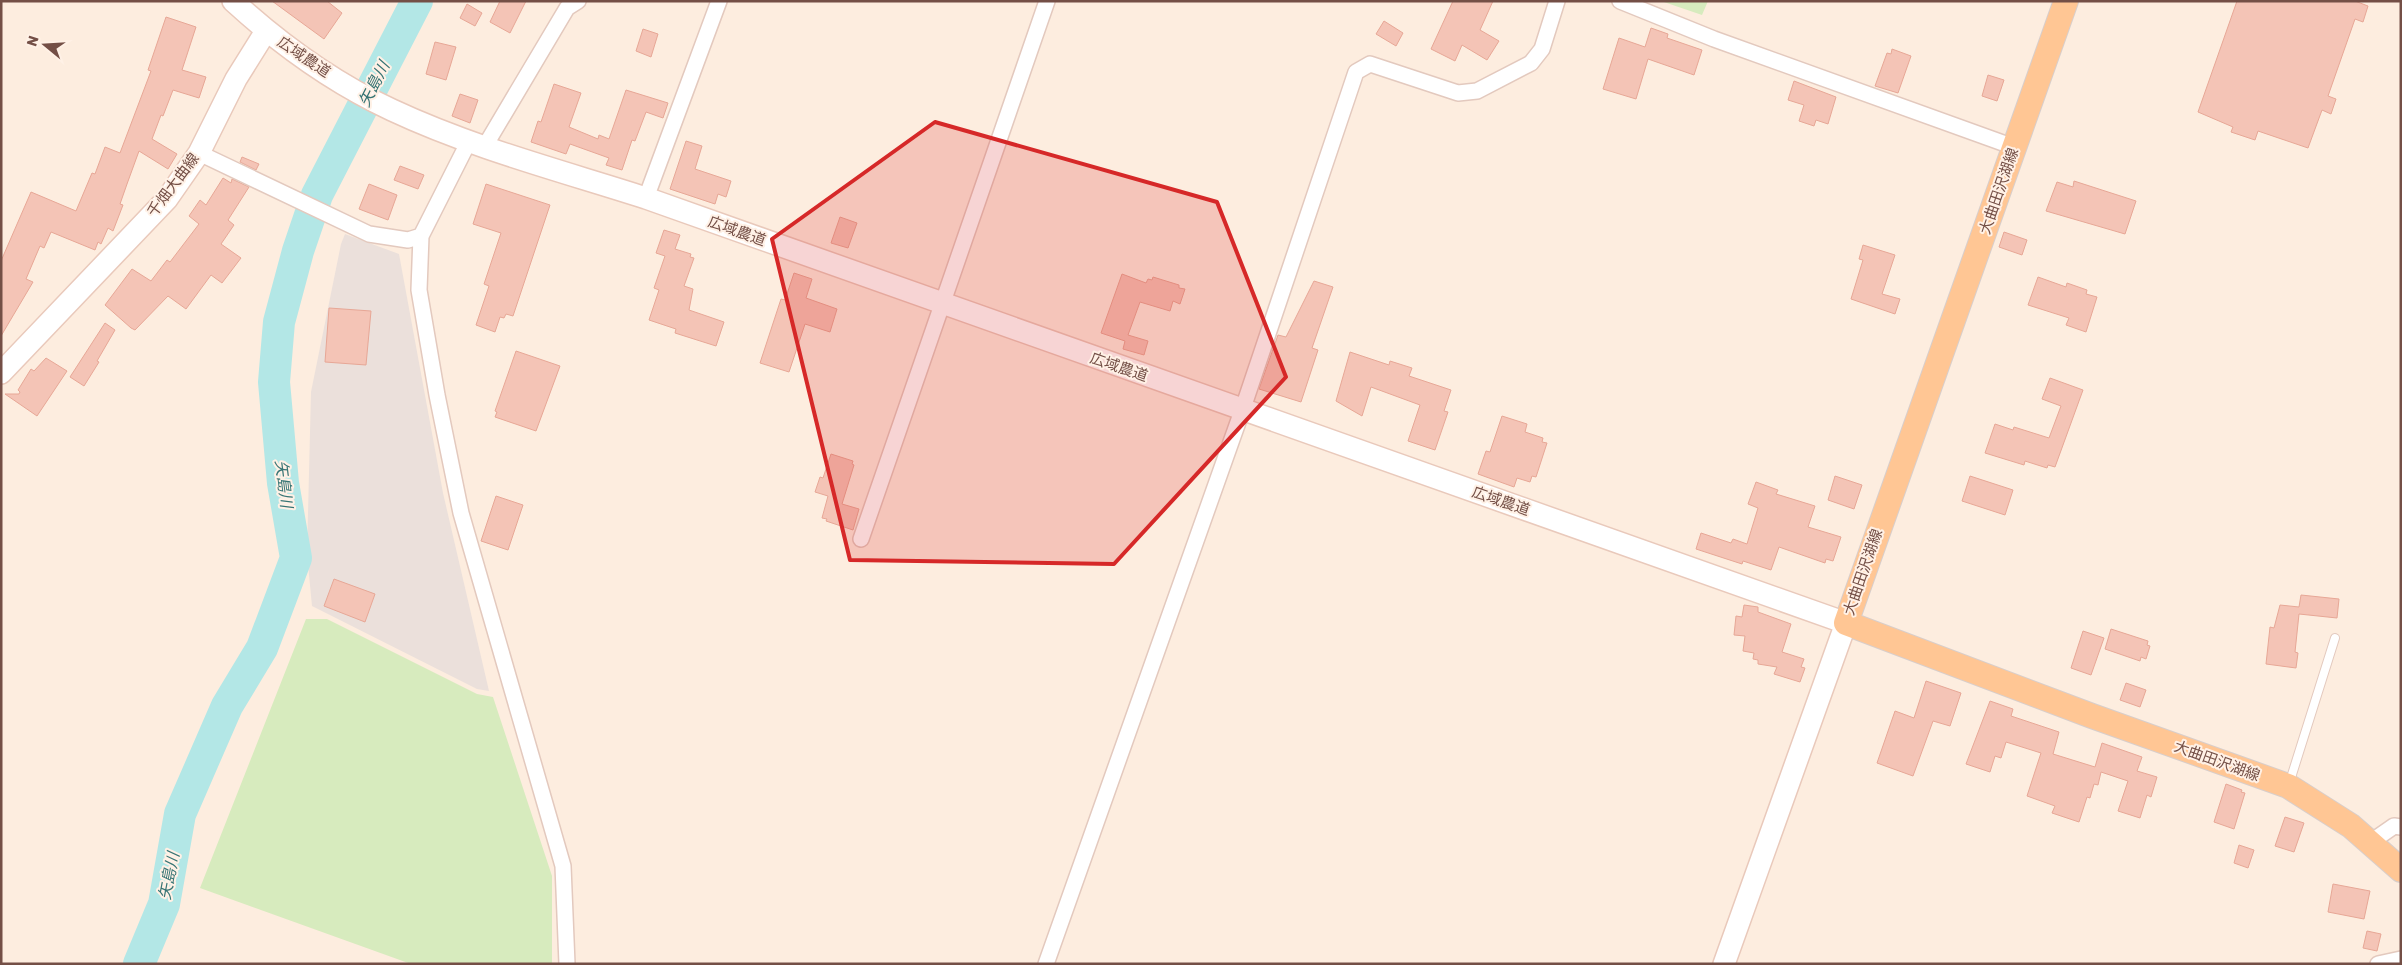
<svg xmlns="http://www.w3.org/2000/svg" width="2402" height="965" font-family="Rubik,'Noto Sans JP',sans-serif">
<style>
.industrial{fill:#ebe0db}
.green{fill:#d7ebbe}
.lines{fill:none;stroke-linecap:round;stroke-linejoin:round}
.river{stroke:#b3e7e6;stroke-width:32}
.building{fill:#f4c4b6;stroke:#e7a796}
.lane-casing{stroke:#e3c9be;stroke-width:10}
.street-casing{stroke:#e3c9be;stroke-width:18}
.secondary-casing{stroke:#e9c9bb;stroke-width:24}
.primary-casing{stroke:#d8cecb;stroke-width:26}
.lane{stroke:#fff;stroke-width:8}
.street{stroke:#fff;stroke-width:15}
.secondary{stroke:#fff;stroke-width:21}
.primary{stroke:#ffc694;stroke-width:24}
.marked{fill:#d62828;fill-opacity:0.2;stroke:#d62828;stroke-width:4;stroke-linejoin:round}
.labels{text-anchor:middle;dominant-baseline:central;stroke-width:4;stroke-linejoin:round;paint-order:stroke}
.street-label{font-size:15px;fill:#744f46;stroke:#fff1e6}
.water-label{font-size:16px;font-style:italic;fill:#377474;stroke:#fff1e6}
</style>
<rect width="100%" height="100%" fill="#fdeddf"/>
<path class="industrial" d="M345 234 399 254 443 493 489 691 477 689 312 606 307 554 311 392 341 244Z"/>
<path class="green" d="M1661 1H1708L1702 15Z
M306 619H327L477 694 493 697 552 876V964H411L200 888Z"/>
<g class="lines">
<path class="river" d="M139 964 164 904 180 814 227 706 262 648 296 558 283 483 274 382 279 322 298 251 317 195 417 1"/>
</g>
<path class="building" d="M272 1H327L342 13 324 39Z
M500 1H526L510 33 490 22Z
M1453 1H1493L1480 30 1499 41 1487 60 1462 45 1455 61 1431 49Z
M2237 1H2355L2368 6 2363 22 2355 19 2328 96 2336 99 2331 114 2322 110 2308 148 2258 131 2255 140 2231 132 2233 127 2198 112Z
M467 4 482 13 475 26 460 18Z
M166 17 196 27 182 70 206 77 199 98 173 90 163 116 161 115 152 139 177 154 168 169 139 151 127 184 120 204 123 205 113 231 108 228 101 244 98 242 95 250 51 232 44 248 40 246 26 279 33 282 1 336V261L31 192 76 211 92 173 95 174 105 147 120 153 151 71 148 70Z
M1384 21 1403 33 1396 46 1376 34Z
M1651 28 1668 34 1667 38 1702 50 1694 75 1648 59 1636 99 1603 89 1619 38 1645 47Z
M643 29 658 34 651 57 636 51Z
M435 42 456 47 446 80 426 74Z
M1892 49 1911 56 1898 93 1875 86 1887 53 1891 54Z
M1988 75 2004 80 1997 101 1982 96Z
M1794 81 1836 97 1828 124 1816 120 1814 126 1799 121 1804 105 1788 100Z
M554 84 581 93 569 127 598 139 599 135 609 139 626 90 668 103 663 118 646 112 635 141 632 140 622 170 606 165 609 158 570 144 566 154 531 142 538 121 541 122Z
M460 94 478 100 470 123 452 116Z
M686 141 702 146 695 169 731 181 726 197 718 194 715 204 670 189Z
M242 157 259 164 256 170 240 162Z
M400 166 424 175 418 189 394 180Z
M223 178 231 183 232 179 249 187 228 220 234 225 221 244 241 258 222 283 211 275 186 309 168 296 135 330 131 328 105 305 132 269 151 281 167 260 170 262 199 224 189 216 200 200 206 205Z
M2074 181 2136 201 2125 234 2046 211 2057 182 2073 187Z
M369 184 397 195 388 220 359 209Z
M486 184 550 205 513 316 506 314 504 318 500 317 495 332 476 325 489 286 484 284 501 233 473 224Z
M840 217 857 223 848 248 831 243Z
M664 230 680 235 675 249 691 254 690 257 694 258 684 286 693 289 689 310 724 322 716 346 675 333 676 329 649 320 659 290 654 288 665 256 656 253Z
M2004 232 2027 240 2022 255 1999 247Z
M1863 245 1895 255 1882 294 1900 299 1895 314 1851 299 1863 260 1859 259Z
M794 273 812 279 806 298 837 309 830 332 805 324 789 372 760 363 781 299 785 300Z
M1122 274 1146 283 1148 279 1152 280 1153 277 1179 285V288L1185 289 1180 304 1173 301 1170 311 1140 302 1128 335 1148 341 1144 355 1123 349 1125 341 1101 333Z
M2038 277 2066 287 2067 283 2087 290 2086 294 2097 297 2086 332 2066 325 2069 318 2028 305Z
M1314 281 1333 287 1312 348 1318 350 1301 402 1259 389 1278 335 1286 337Z
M329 308 371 311 366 365 325 362Z
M105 323 115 330 97 361 99 362 84 386 70 377Z
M516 351 560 366 536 431 495 417 497 412 495 411Z
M1350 352 1389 365 1390 361 1412 368 1409 376 1451 390 1444 411 1448 412 1435 450 1408 441 1420 405 1371 387 1362 416 1336 401Z
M46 358 67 371 37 416 5 394H19L20 392 18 390 31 369 34 371Z
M2050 378 2083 390 2055 467 2048 465 2047 468 2025 461 2024 465 1985 453 1995 424 2013 430 2014 427 2049 438 2061 406 2042 399Z
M1502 416 1527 424 1525 432 1543 438 1542 442 1547 443 1536 477 1532 476 1530 482 1517 478 1514 487 1478 474 1486 451 1490 452Z
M831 454 853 461 852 464 854 465 842 504 859 509 853 530 826 521 827 519 822 518 828 496 815 492 820 477 823 478Z
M1835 476 1862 485 1854 509 1828 500Z
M1970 476 2013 490 2005 515 1962 501Z
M1756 482 1778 490 1776 494 1815 506 1808 527 1841 537 1833 561 1826 559 1825 563 1779 547 1771 570 1743 561 1742 564 1696 549 1701 533 1731 543 1733 539 1747 544 1758 508 1748 504Z
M496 496 523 505 508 550 481 541Z
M334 579 375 594 365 622 324 606Z
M2301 595 2339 599 2337 618 2299 614 2295 652 2298 653 2296 668 2266 664 2270 627 2274 628 2280 605 2299 607Z
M1744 605 1758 607V612L1791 624 1782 652 1804 659 1801 667 1805 668 1800 682 1774 674 1777 667 1758 664V660L1753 659 1754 653 1743 651 1745 636 1734 635 1736 616 1742 617Z
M2111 629 2148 641 2147 645 2150 646 2146 659 2141 657 2140 661 2105 649Z
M2083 631 2104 638 2091 675 2071 668Z
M1926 681 1961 693 1950 726 1933 721 1913 776 1877 763 1895 711 1914 718Z
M2126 683 2146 690 2140 707 2120 700Z
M1990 701 2013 709 2011 716 2059 732 2053 754 2095 767 2102 743 2142 757 2137 771 2157 777 2151 797 2147 795 2140 818 2118 811 2128 781 2101 772 2098 785 2094 784 2090 798 2087 797 2079 822 2052 813 2055 806 2027 796 2041 753 2006 742 2001 758 1995 756 1990 772 1966 764Z
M2226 784 2242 790 2241 792 2245 793 2234 829 2214 822Z
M2285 817 2304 823 2294 852 2275 846Z
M2239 845 2254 850 2248 868 2234 863Z
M2333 884 2370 891 2364 919 2328 912Z
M2367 931 2381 934 2377 951 2363 948Z"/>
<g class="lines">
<g class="lane-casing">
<path id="lane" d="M2289 784 2335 638"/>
</g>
<g class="street-casing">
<path id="street" d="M1620 1 1714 39 2014 147
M469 141 421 236 419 290 437 395 461 513 563 866 567 964
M485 146 567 8 578 1
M199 153 369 234 408 240 421 236
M646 198 719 1
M861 539 1047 1
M2371 842 2394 826 2401 827
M1046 964 1242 411 1356 72 1370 64 1458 93 1477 91 1531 63 1542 49 1557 1
M2378 964 2401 959"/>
</g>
<g class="secondary-casing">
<path id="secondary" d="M233 1C280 44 334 83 392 110 473 148 562 171 646 198L1846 623 1724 964
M1 373 167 199 199 153 236 79 266 31"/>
</g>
<g class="primary-casing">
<path id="primary" d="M2066 1 1846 623 2092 716 2288 786 2351 826 2401 870"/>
</g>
<use href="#lane" class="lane"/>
<use href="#street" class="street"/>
<use href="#secondary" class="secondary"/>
<use href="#primary" class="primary"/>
</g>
<path class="marked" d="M935 122 1217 202 1286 377 1114 564 850 560 772 239Z"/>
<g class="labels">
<g class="street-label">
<text transform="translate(304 57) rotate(34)">広域農道</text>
<text transform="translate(173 185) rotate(-53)">千畑大曲線</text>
<text transform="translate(1999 191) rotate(-71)">大曲田沢湖線</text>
<text transform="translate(737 231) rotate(20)">広域農道</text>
<text transform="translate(1119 367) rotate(19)">広域農道</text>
<text transform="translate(1501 501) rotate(19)">広域農道</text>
<text transform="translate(1863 572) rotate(-71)">大曲田沢湖線</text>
<text transform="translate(2217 761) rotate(20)">大曲田沢湖線</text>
</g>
<g class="water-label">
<text transform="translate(374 84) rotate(-63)">矢島川</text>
<text transform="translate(284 484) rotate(83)">矢島川</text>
<text transform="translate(169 876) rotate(-79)">矢島川</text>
</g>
</g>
<rect width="2402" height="965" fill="none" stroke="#744f46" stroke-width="5"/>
<g transform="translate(45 45) rotate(288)" stroke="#fff1e6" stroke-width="4" paint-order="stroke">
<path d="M0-4L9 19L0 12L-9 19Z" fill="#744f46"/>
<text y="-8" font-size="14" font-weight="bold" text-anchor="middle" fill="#744f46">N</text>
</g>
</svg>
